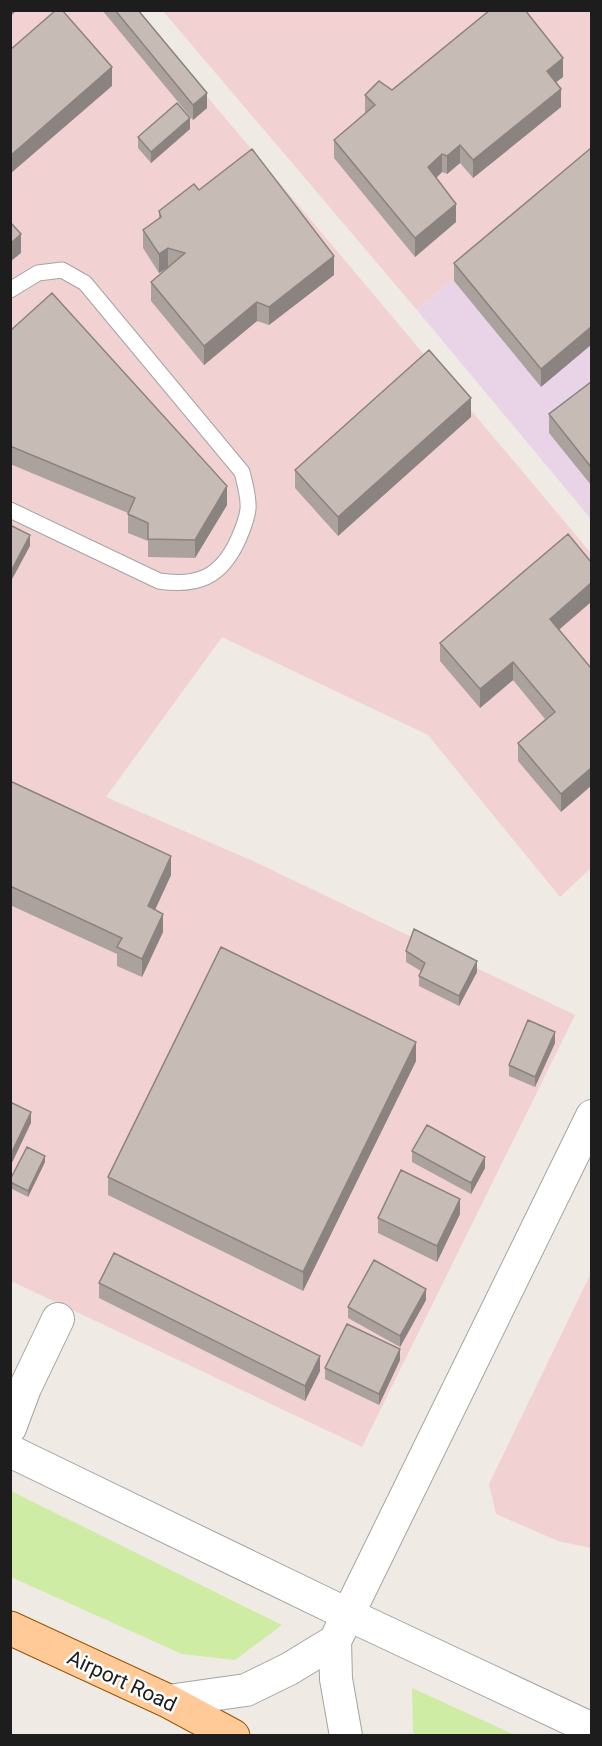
<svg xmlns="http://www.w3.org/2000/svg" width="602" height="1746" font-family="Roboto,sans-serif">
<style>
.commercial{fill:#f1d1d2}
.industrial{fill:#e9d4e7}
.grass{fill:#cfeca5}
.lines{fill:none;stroke-linecap:round;stroke-linejoin:round}
.lane-casing{stroke:#a4a4a4;stroke-width:17}
.street-casing{stroke:#a4a4a4;stroke-width:34}
.primary-casing{stroke:#975600;stroke-width:35}
.lane{stroke:#fff;stroke-width:15}
.street{stroke:#fff;stroke-width:32}
.primary{stroke:#ffc998;stroke-width:33}
.wall{fill:#aba19d}
.shaded-wall{fill:#8b837f}
.building{fill:#c7bbb6;stroke:#8b837f;stroke-width:1.5}
.labels{text-anchor:middle;dominant-baseline:central;stroke-width:5;stroke-linejoin:round;paint-order:stroke}
.street-label{font-size:21px;fill:#1d1d1d;stroke:#fff}
</style>
<rect width="100%" height="100%" fill="#efeae3"/>
<path class="commercial" d="M10 11H135L591 553V868L560 897 428 735 222 637 106 797 255 862 575 1015 362 1447 11 1281Z
M163 11H591V160L417 310Z
M591 1273 592 1548H591L558 1541 496 1514 489 1484Z"/>
<path class="industrial" d="M591 160V519L417 310Z"/>
<path class="grass" d="M10 1491H11L282 1625 235 1660 182 1654 11 1577Z
M412 1688 515 1735H416L413 1732Z"/>
<g class="lines">
<g class="lane-casing">
<path id="lane" d="M10 290 38 273 62 270 85 283 242 472C245 484 249 497 248 509 247 519 242 531 238 540 221 577 198 587 159 581L10 510"/>
</g>
<g class="street-casing">
<path id="street" d="M10 1428 25 1388 58 1319
M10 1451 349 1615 592 1729
M168 1701 246 1690 289 1669 335 1641
M346 1736 336 1679 335 1641 592 1116"/>
</g>
<g class="primary-casing">
<path id="primary" d="M10 1628 168 1701 233 1736"/>
</g>
<use href="#lane" class="lane"/>
<use href="#street" class="street"/>
<use href="#primary" class="primary"/>
</g>
<path class="wall" d="M102 10H138L207 108 193 120Z
M563 77 556 82 561 107 473 178 460 163 447 174 442 172 436 178 456 222 415 257 334 158V140L365 114V95L392 90Z
M190 129 151 163 138 148V137Z
M591 148 541 387 454 281V263Z
M199 190 334 275 269 325 257 321 204 365 151 301V282L169 267 159 273 143 248V230L159 219V211Z
M10 331 227 505 195 558 148 557V541L128 533V513L10 464Z
M591 382V485L549 433V414Z
M471 417 338 536 295 488V470Z
M591 602 559 630 591 668 561 812 518 761V743L545 719 513 680 480 708 440 661V643Z
M10 781 171 875 155 910 163 932 142 977 117 966V954L10 905Z
M406 951 477 972 459 1006 419 986V976L421 971 406 962Z
M555 1043 535 1087 509 1076V1065Z
M416 1061 303 1291 108 1195V1177Z
M412 1151 485 1168 471 1194 412 1162Z
M45 1162 28 1197 10 1188V1180Z
M460 1214 437 1262 378 1233V1218Z
M99 1283 320 1371 305 1401 99 1298Z
M426 1300 400 1347 348 1318V1307Z
M400 1360 379 1405 325 1379V1368Z"/>
<path class="shaded-wall" d="M10 10H17L10 17Z
M563 58V77L547 89V71Z
M112 67V86L10 174V156Z
M561 89V107L473 178V160Z
M207 93V108L193 120V105Z
M190 118V129L151 163V152Z
M460 145V163L447 174V156Z
M442 154V172L428 186V167Z
M456 204V222L415 257V238Z
M21 234V253L10 262V244Z
M168 248V267L159 273V254Z
M334 256V275L269 325V307Z
M257 302V321L204 365V346Z
M591 327V345L541 387V369Z
M471 398V417L338 536V517Z
M227 486V505L195 558V540Z
M30 535V546L10 583V573Z
M591 583V602L550 637V619Z
M513 662V680L480 708V689Z
M591 768V786L561 812V794Z
M171 856V875L148 925V906Z
M163 914V932L142 977V959Z
M477 961V972L459 1006V996Z
M555 1032V1043L535 1087V1077Z
M416 1042V1061L303 1291V1272Z
M31 1112V1123L10 1167V1156Z
M45 1156V1162L28 1197V1191Z
M485 1157V1168L471 1194V1183Z
M460 1199V1214L437 1262V1246Z
M426 1289V1300L400 1347V1336Z
M400 1349V1360L379 1405V1394Z
M320 1356V1371L305 1401V1386Z"/>
<path class="building" d="M56 10H62L112 67 10 156V50Z
M115 10H138L207 93 193 105Z
M490 10H525L563 58 547 71 561 89 473 160 460 145 447 156 442 154 428 167 456 204 415 238 334 140 375 105 365 95 379 81 392 90Z
M177 103 190 118 151 152 138 137Z
M591 148V327L541 369 454 263Z
M252 149 334 256 269 307 257 302 204 346 151 282 185 253 168 248 159 254 143 230 161 217 159 211 194 184 199 190Z
M10 222 21 234 10 244Z
M52 293 227 486 195 540 148 539V523L128 514 135 498 10 446V331Z
M429 350 471 398 338 517 295 470Z
M591 382V467L549 414Z
M10 525 30 535 10 573Z
M568 534 591 562V583L550 619 591 668V768L561 794 518 743 555 712 513 662 480 689 440 643Z
M10 781 171 856 148 906 163 914 142 959 117 947 122 938 10 886Z
M414 929 477 961 459 996 419 976 425 963 406 951Z
M221 947 416 1042 303 1272 108 1177Z
M528 1020 555 1032 535 1077 509 1065Z
M10 1102 31 1112 10 1156Z
M427 1125 485 1157 471 1183 412 1151Z
M27 1147 45 1156 28 1191 10 1182V1180Z
M401 1170 460 1199 437 1246 378 1218Z
M114 1253 320 1356 305 1386 99 1283Z
M374 1260 426 1289 400 1336 348 1307Z
M347 1324 400 1349 379 1394 325 1368Z"/>
<g class="labels">
<g class="street-label">
<text transform="translate(122 1681) rotate(25)">Airport Road</text>
</g>
</g>
<rect width="602" height="1746" fill="none" stroke="#1d1d1d" stroke-width="24"/>
</svg>
